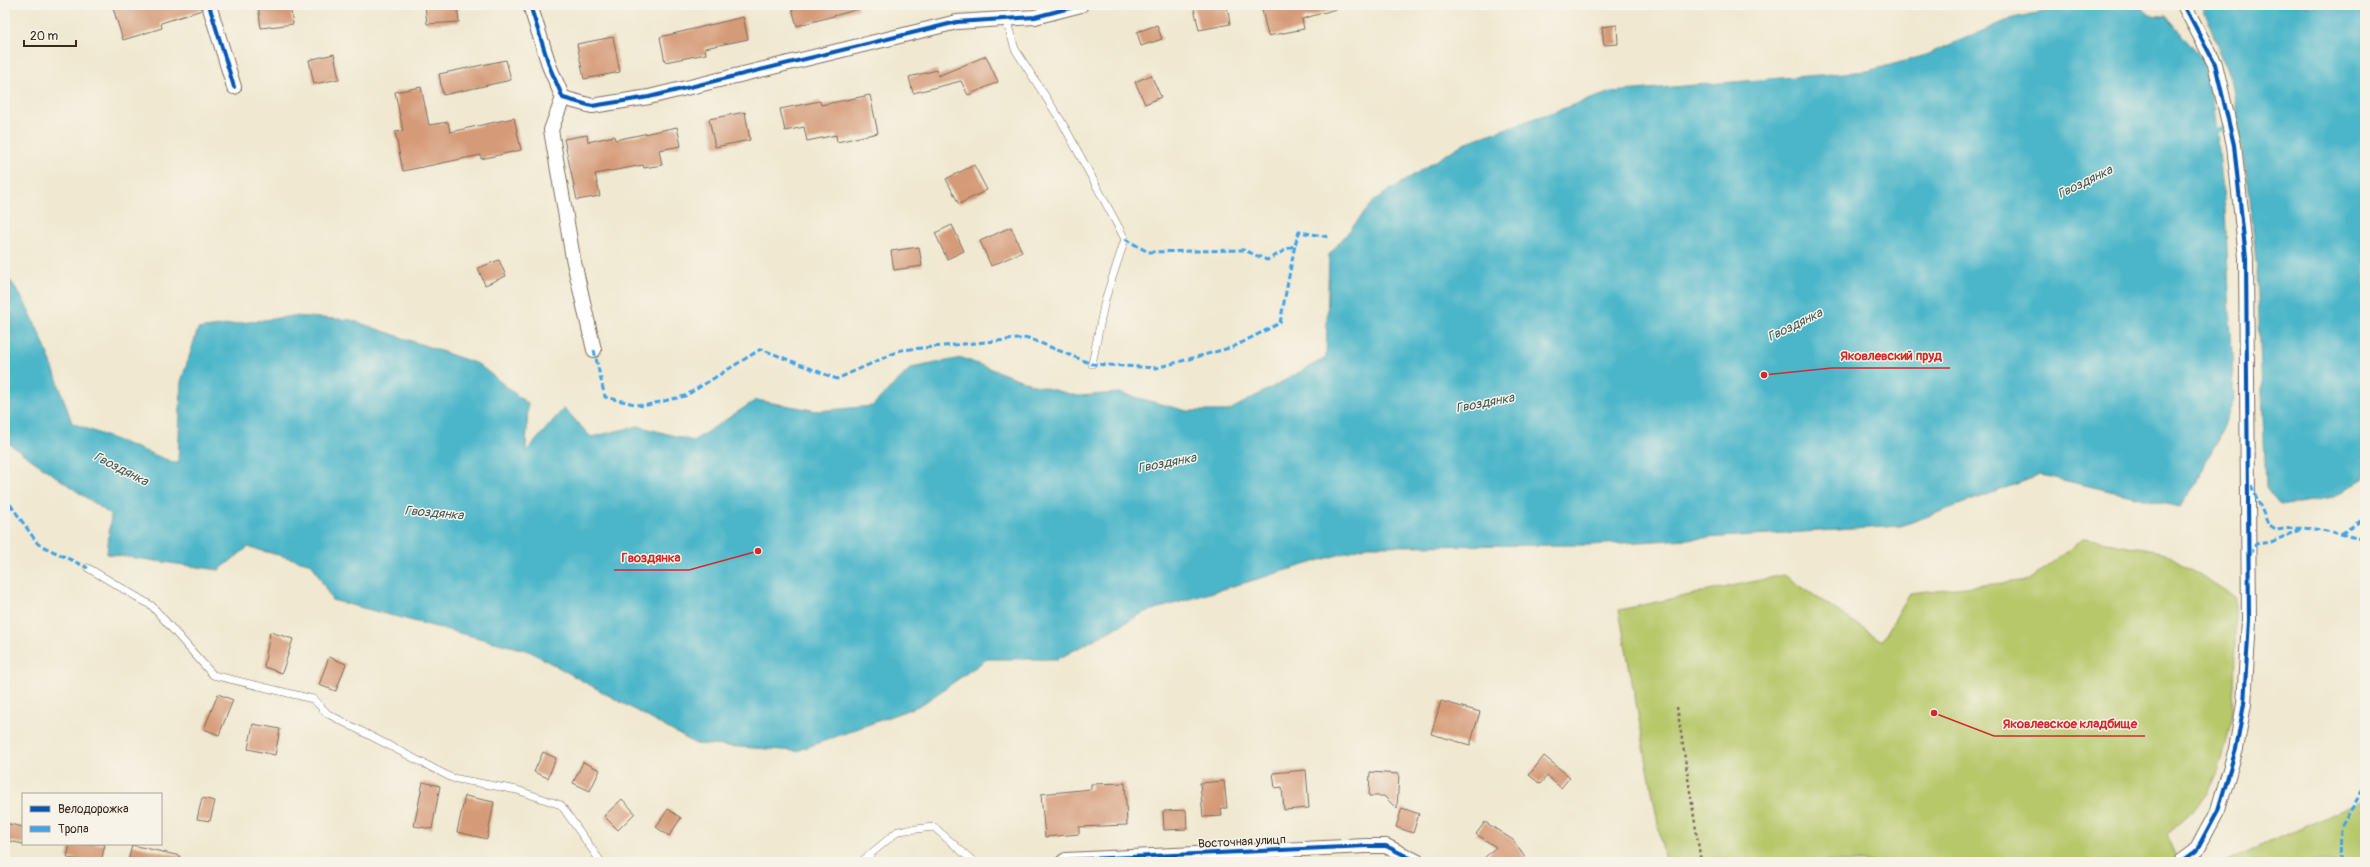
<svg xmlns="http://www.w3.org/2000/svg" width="2370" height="867" font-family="Pangolin,sans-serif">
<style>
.green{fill:#b7c86b;stroke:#797944}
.water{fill:#4cb6c9;stroke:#447074}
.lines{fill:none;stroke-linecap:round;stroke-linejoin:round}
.stream{stroke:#4cb6c9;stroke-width:5}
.building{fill:#d59a77}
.service-casing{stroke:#7a6c5c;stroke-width:8}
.minor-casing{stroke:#7a6c5c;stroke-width:16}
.path{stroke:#7a6c5c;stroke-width:2.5;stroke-dasharray:3 3;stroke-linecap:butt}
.service{stroke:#fff;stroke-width:7}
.minor{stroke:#fff;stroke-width:14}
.quiet{stroke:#3fa3ea;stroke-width:3;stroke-dasharray:6 3;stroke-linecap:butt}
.cycleway-casing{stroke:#f7f3e8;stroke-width:6}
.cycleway{stroke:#0057b8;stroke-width:4}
.labels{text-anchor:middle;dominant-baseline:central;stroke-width:3;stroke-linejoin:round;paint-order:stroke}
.street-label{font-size:12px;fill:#3b2a1e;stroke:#f7f3e8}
.water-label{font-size:13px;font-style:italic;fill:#415b5a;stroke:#f7f3e8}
.leader{fill:none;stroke:#d62828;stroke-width:1.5}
.callout-dot{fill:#d62828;stroke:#f7f3e8;stroke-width:1.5}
.callout-label{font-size:13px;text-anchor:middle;font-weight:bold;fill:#d62828;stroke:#f7f3e8;stroke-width:3;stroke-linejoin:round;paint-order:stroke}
</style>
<rect width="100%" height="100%" fill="#f7f3e8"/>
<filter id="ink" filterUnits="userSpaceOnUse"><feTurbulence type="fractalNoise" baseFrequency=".025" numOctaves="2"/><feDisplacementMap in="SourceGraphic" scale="8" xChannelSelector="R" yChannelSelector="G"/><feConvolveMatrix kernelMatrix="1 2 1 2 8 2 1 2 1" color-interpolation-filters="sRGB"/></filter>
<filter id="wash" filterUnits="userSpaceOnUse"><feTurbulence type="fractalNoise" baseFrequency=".012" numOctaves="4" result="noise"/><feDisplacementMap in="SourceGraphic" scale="16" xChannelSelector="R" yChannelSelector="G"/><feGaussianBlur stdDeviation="0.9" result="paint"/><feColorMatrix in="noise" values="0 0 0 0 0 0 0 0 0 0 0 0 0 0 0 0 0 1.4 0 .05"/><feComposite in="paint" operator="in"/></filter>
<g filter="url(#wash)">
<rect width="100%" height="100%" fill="#f0e8d0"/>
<path class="green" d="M2084 538 2166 553 2235 597C2234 662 2240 734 2208 793 2202 804 2177 824 2167 834L2179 862H1665L1619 610 1784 575 1882 641 1910 593 2030 580Z
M2365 800V862H2225Z"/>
<path class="water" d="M2076 5H2142C2147 16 2155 16 2166 16L2202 59 2214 106 2225 208 2234 399 2217 444 2205 461 2197 483 2179 507 2041 475 1901 526 1590 545 1368 546 1143 613 1058 659H987L921 705 797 751 696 744 529 651 332 600 312 564 248 547 219 570 107 554 111 515 5 441V275C34 304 58 383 72 423L178 464 181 382 198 329 293 316 351 320 478 364 528 404 526 452 564 408 591 437 638 426 693 441 756 400 818 411 872 406 911 368 962 358 1034 385 1078 396 1119 393 1187 411H1228L1326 358 1329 255 1376 199 1464 143 1611 92 1868 71 1923 56 2013 18Z
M2202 5H2365V477L2334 497 2280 506 2266 487 2257 272 2249 189 2232 83Z"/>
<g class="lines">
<path class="stream" d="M2212 132 2244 121"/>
</g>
<g id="blocks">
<path class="building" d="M112 5H201L202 10 161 23 162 28 123 40Z
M258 5H290L293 24 261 28Z
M425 5H457L459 22 427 24Z
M791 5H858L859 9 797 26Z
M1210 5H1227L1230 24 1199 30 1194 8Z
M1261 5H1336V9L1302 19 1304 29 1268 36Z
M743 17 748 39 705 48 706 54 665 62 660 37Z
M1157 25 1162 39 1141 46 1137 32Z
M1617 25 1618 44 1604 45 1602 27Z
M613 37 620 72 584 79 577 44Z
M334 54 339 79 314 84 309 60Z
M986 56 998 82 968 95 961 81 913 93 909 77 937 70 938 76Z
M506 60 511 80 443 95 439 74Z
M1151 75 1161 97 1145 104 1135 82Z
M421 87 429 125 448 122 450 132 514 118 521 150 481 159V155L403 171 395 132 403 131 395 92Z
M870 95 878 133 837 142 836 135 807 141 804 127 785 131 780 109 820 101 821 105Z
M745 112 750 140 715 147 709 119Z
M677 127 681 146 659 150 662 165 644 168 643 165 595 174 600 196 577 200 564 139 587 135 588 142 614 136 615 140Z
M974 165 987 190 959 204 946 179Z
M952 225 964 251 947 259 935 233Z
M1011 227 1022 252 991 266 980 241Z
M919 247 922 266 894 270 891 251Z
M499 260 506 276 485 285 478 268Z
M270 632 293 639 282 673 264 667Z
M329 657 346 664 336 691 319 685Z
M218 694 233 700 219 735 204 729Z
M1441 701 1480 712 1470 745 1431 734Z
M253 724 280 729 275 755 248 749Z
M543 752 556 758 548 778 534 772Z
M1544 756 1570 777 1561 788 1547 776 1540 784 1529 775Z
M583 762 600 770 590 791 573 783Z
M1306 770 1309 808 1284 810 1282 787 1275 788 1273 773Z
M1370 772 1399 774 1397 809 1384 796H1369Z
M1224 781 1227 808H1221L1222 816 1203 817 1200 783Z
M423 782 440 786 432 829 414 826Z
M1125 783 1127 825 1079 827V834L1045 837 1041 794 1091 789V784Z
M465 796 494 802 487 839 457 832Z
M202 798 215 801 210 821 197 819Z
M622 799 635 813 618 830 604 816Z
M1402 808 1419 814 1413 833 1396 827Z
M668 809 681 818 669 836 656 827Z
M1186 810 1187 829 1164 830 1163 811Z
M1485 822 1513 840 1528 862H1480L1496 847 1476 834Z
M5 823 23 827V844L5 840Z
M70 844H105L101 862 67 858Z
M132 845 180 856 179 862H128Z"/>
</g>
</g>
<g filter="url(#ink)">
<use href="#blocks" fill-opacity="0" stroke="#7a6c5c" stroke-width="1"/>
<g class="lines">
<g class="service-casing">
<path id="service" d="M1006 19 1015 49 1063 124 1125 239 1105 300 1092 364
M88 568 152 606 213 675 313 699 328 714 452 778 517 790 561 805 601 862
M861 862 898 831 934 827 974 862"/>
</g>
<g class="minor-casing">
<path id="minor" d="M209 5 234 87
M530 5 550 68 563 98 592 106 649 97 957 22 1035 17 1081 5
M563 98 551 130 573 258 594 350
M1063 862 1066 860 1366 846H1386L1418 862
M2181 862 2196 851 2218 810 2236 749 2244 704 2249 620 2246 258 2234 145 2215 64 2184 5"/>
</g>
<path class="path" d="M1677 707 1701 862"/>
<use href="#service" class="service"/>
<use href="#minor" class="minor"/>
<path class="quiet" d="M1125 239 1148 252 1244 250 1267 260 1295 245 1299 232 1329 237
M594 350 605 397 643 406 685 396 761 349 837 379 901 350 1028 338 1092 364 1156 368 1233 347 1280 323 1295 245
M2251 485 2268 524 2277 530C2297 526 2320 529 2340 534 2350 536 2355 539 2365 538
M5 497 38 544 88 568
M2341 534 2365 518
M2249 554 2256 544 2271 542 2300 530
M2340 862 2341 827 2365 786"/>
<g class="cycleway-casing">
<path id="cycleway" d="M209 5 234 87
M530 5 550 68 563 98 592 106 649 97 957 22 1035 17 1081 5
M1063 862 1066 860 1366 846H1386L1418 862
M2181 862 2196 851 2218 810 2236 749 2244 704 2249 620 2246 258 2234 145 2215 64 2184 5"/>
</g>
<use href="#cycleway" class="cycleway"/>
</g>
</g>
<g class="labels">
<g class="street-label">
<text transform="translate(1242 842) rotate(-3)">Восточная улицп</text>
</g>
<g class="water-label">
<text transform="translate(2085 182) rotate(-26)">Гвоздянка</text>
<text transform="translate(1795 325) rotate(-26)">Гвоздянка</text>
<text transform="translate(1485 403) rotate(-11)">Гвоздянка</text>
<text transform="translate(1167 463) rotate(-11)">Гвоздянка</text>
<text transform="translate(121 469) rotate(27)">Гвоздянка</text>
<text transform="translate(434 513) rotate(5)">Гвоздянка</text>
</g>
</g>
<path class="leader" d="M1764 375L1832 368H1950M758 551L689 570H614M1934 713L1994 736H2145"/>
<g class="callout-dot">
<circle cx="1764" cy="375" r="4"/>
<circle cx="758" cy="551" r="4"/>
<circle cx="1934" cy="713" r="4"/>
</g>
<g class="callout-label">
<text x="1891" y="360">Яковлевский пруд</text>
<text x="651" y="562">Гвоздянка</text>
<text x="2070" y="728">Яковлевское кладбище</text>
</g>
<rect width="2370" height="867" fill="none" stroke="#f7f3e8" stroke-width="20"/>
<rect x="22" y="793" width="140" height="52" fill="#f7f3e8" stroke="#aca397"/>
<rect x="30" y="806" width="20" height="6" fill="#0057b8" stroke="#aca397"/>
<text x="58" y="813" font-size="12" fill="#3b2a1e">Велодорожка</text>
<rect x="30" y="826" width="20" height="6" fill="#3fa3ea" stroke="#aca397"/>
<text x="58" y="833" font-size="12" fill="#3b2a1e">Тропа</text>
<path d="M24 40v6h52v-6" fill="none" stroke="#3b2a1e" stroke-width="2"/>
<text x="30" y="40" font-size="12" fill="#3b2a1e" stroke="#f7f3e8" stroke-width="3" paint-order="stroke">20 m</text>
</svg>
